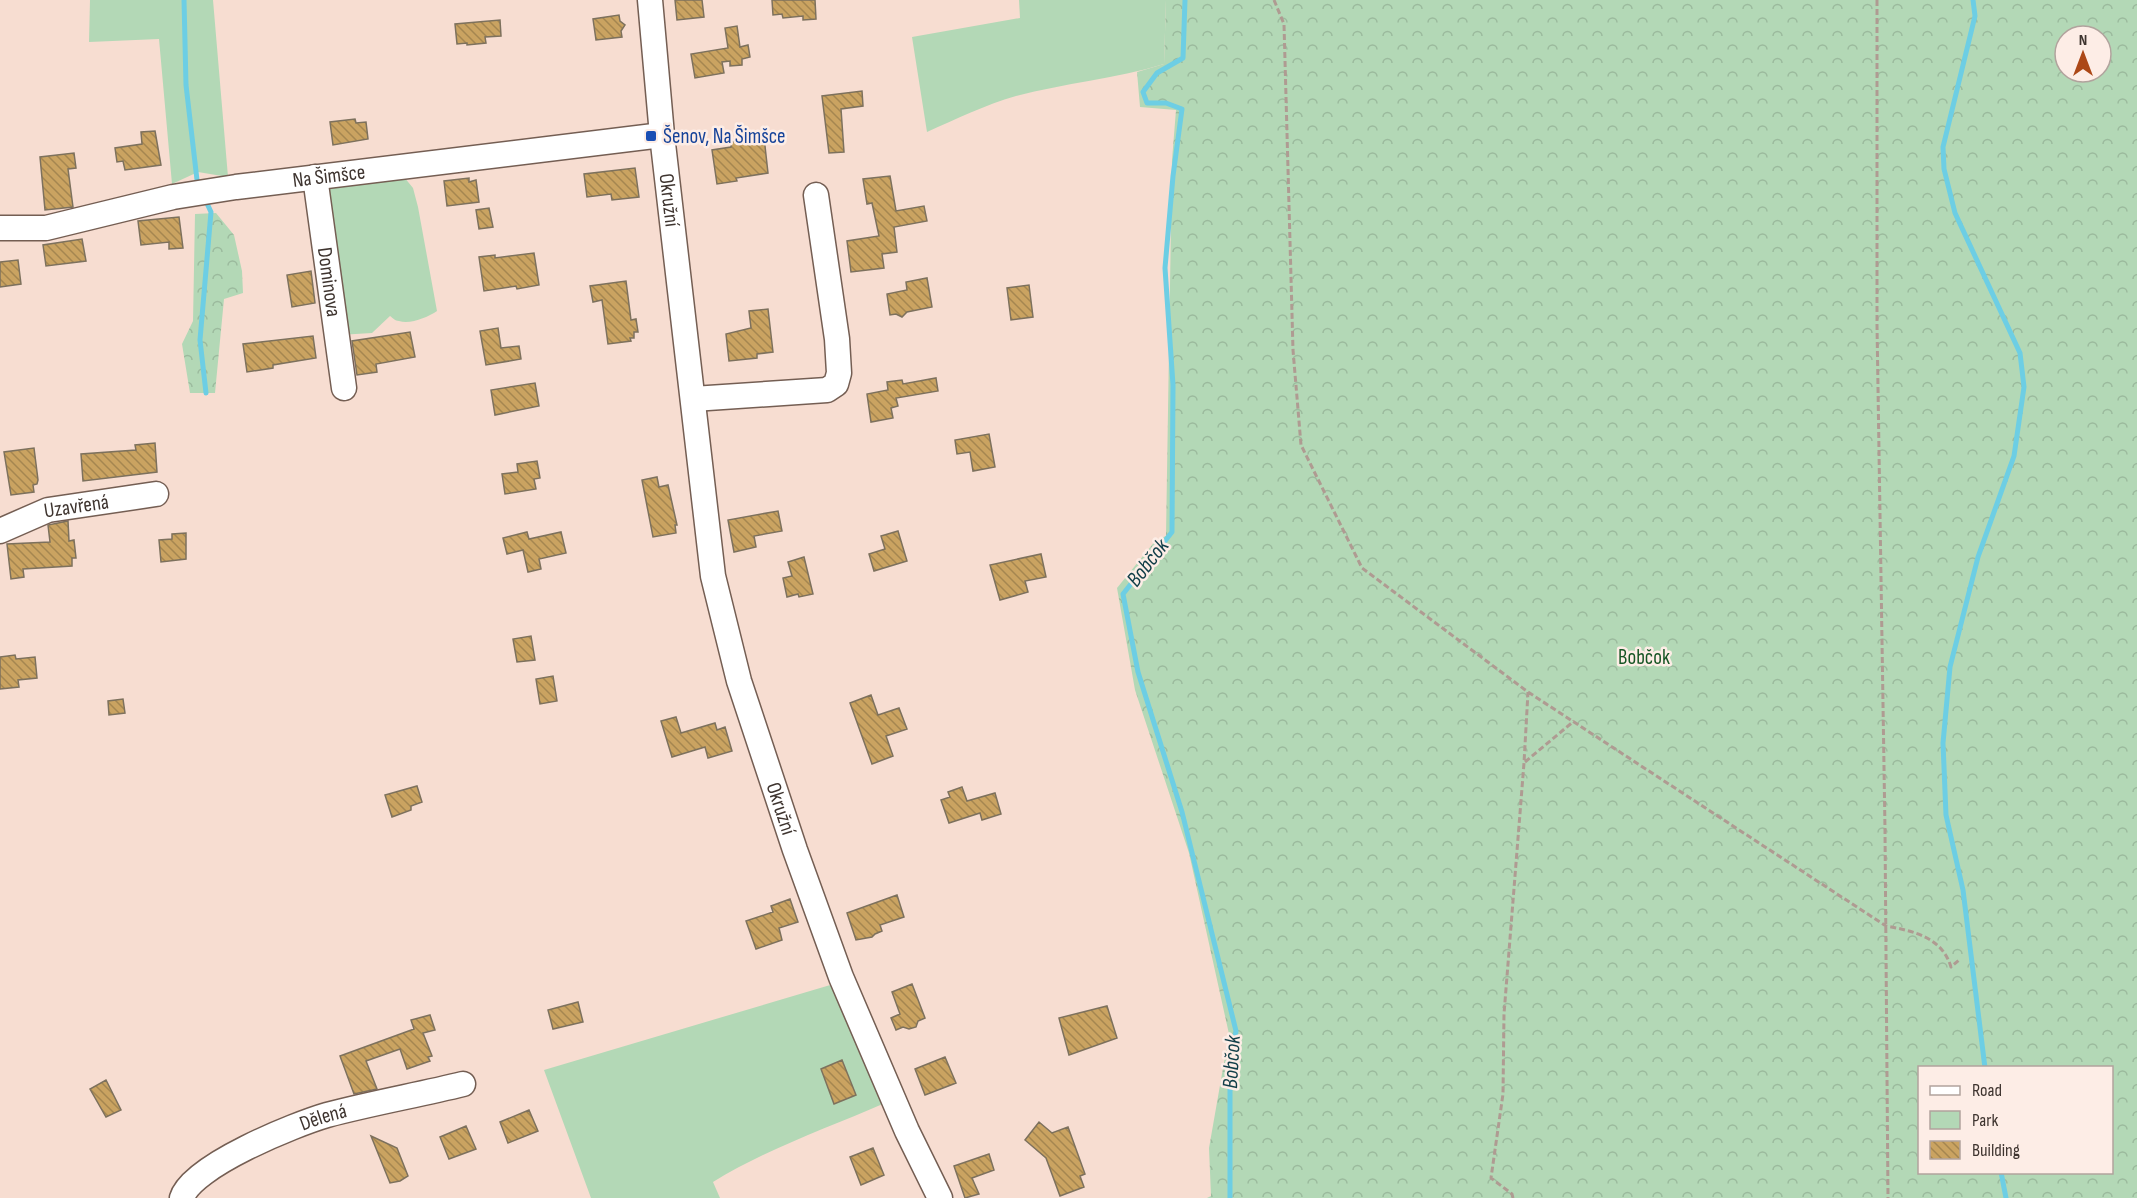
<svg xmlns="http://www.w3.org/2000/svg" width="2137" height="1198" font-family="'Sofia Sans Condensed',sans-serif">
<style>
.green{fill:#b3d8b6}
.forest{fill:url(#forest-crowns);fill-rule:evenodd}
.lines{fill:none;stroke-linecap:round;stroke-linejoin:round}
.stream{stroke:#6dcee4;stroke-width:5}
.building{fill:url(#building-back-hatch);stroke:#7d715d;stroke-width:1.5}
.minor-casing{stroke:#745e53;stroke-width:27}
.path{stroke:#af9b92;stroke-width:3;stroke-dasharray:6 3;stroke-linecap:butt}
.minor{stroke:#fff;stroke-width:24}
.transit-dot{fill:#1a4fb4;stroke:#fdede6;stroke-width:2}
.labels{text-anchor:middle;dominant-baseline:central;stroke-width:5;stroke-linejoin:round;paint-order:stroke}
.transit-label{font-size:21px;fill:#164399;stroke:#fdede6;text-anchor:start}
.street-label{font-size:21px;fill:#3e342f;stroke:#fdede6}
.park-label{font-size:21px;fill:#165524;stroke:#fdede6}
.water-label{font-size:22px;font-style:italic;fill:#113e48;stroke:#fdede6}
</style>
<defs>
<pattern id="forest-crowns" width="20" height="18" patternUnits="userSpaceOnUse" patternTransform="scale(1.5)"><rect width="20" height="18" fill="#b3d8b6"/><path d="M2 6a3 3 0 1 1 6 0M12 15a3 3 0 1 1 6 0" fill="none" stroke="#9bba9d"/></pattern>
<pattern id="building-back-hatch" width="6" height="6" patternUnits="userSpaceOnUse" patternTransform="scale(1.5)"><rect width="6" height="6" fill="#caa361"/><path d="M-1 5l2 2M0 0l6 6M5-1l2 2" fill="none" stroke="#a58650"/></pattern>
</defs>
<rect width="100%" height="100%" fill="#f7ddd1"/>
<path class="green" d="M90 0H213L228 177 198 172 172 184 159 39 89 42Z
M1019 0H1166L1164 64C1115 79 1065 83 1016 96 985 105 956 119 927 132L912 37 1020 18Z
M404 177 413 188 418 207 437 311C428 317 410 325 399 321 395 321 393 318 390 316L372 333 339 335 321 185Z
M837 983 885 1103C828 1128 766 1149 713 1182L720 1198H591L544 1070Z"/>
<path class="forest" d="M1166 0H2137V1198H1207L1211 1196 1209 1148 1229 1034 1189 853 1135 690 1117 588 1156 540 1166 536 1172 160 1176 110 1140 107 1137 72 1164 64ZM2065 36H2101V72H2065ZM1920 1068H2112V1172H1920Z
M216 213 234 235 242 271 243 293 224 299 215 393H190L182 344 193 321 195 214Z"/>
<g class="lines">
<path class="stream" d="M184 0 186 85 197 180 199 185
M1185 0 1183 58 1157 73 1143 92 1147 103H1166L1182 109 1173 176 1165 268 1173 385 1172 532 1123 594 1138 672 1182 812 1236 1031 1230 1068V1198
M1973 0 1975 16 1943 147 1944 169 1955 213 2020 353 2024 387 2014 456 1978 557 1950 667 1943 743 1946 815 1963 890 1985 1068
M205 199 211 212 200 340 206 393
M2001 1172 2006 1198"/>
</g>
<path class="building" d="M675 0H702L704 17 677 20Z
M772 0H815L816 19 803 20V16L783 18 782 14 773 15Z
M619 15 620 21 625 25 621 31 622 37 596 40 593 19Z
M500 20 501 36 485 37 486 43 467 45V43L457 44 455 24Z
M737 26 740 47 748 45 750 57 742 59V65L730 66V61L722 62 724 73 695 78 691 54 728 48 725 28Z
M862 91 863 106 841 109 844 152 829 153 822 96Z
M355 119 356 123 366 122 368 139 333 145 330 122Z
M155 131 161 165 125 170 123 161 117 162 115 148 142 144 141 132Z
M764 137 768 173 736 178 737 181 717 184 712 150 731 147V142Z
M74 153 76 168 68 169 73 207 45 210 40 157Z
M635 168 639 197 612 200 611 194 587 197 584 174Z
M890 176 896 211 924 206 927 221 894 227 897 252 882 254 884 268 851 272 847 241 879 236 872 203 867 204 863 179Z
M469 178V182L476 180 479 202 447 206 444 181Z
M489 208 493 227 479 229 476 210Z
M179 217 183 248 169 249V242L141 245 138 221Z
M82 239 86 261 46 266 43 245Z
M534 253 539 285 517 289 516 286 484 291 479 257 495 255V258Z
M18 260 21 284 0 287V262Z
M311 271 315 303 292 307 287 275Z
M927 278 932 307 907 312 902 317 896 314 890 315 887 294 907 290 906 282Z
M626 281 631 320 636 319 638 332H634V338H630L631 341 608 344 602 300 593 302 590 286Z
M1029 285 1033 317 1011 320 1007 288Z
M768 309 773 352 757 354V358L729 361 726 334 751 328 749 311Z
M498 328 501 348 519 346 521 359 486 365 480 331Z
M410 332 415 357 376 364 377 372 357 375 352 341Z
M313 336 316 358 273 365V368L247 372 243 344Z
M936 378 938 391 896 398 898 406 891 408 893 418 871 422 867 394 888 390 887 382 902 380 903 384Z
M535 383 539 406 495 415 491 390Z
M989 434 995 467 973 471 970 452 957 454 955 440Z
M155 443 157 472 83 481 81 454 136 450 135 445Z
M34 448 38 480 37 484 33 485 34 492 11 495 4 452Z
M537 461 540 478 534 479 536 489 505 494 502 474 518 472 517 464Z
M657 477 659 487 668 485 677 525H675L676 533 653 537 642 480Z
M778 511 782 531 754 536 756 547 734 552 728 520Z
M68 521 69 541 74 540 76 558H72V566L23 569 24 577 11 579 7 544 50 542 48 525Z
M898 531 907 561 874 571 869 554 885 549 881 536Z
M527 532 529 539 561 532 566 553 539 559 541 569 528 572 523 550 507 554 503 538Z
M186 533V559L161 562 159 540 172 539V534Z
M1041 554 1046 577 1025 581 1028 592 1000 600 990 565Z
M804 557 813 594 799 597 798 594 787 597 783 578 792 576 788 562Z
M531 636 535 660 517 662 513 639Z
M15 655 16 659 35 657 37 678 18 680 19 687 0 689V657Z
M553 676 557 701 540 704 536 679Z
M871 695 878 715 899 708 907 729 886 736 893 756 872 764 850 703Z
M123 699 125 713 109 715 108 701Z
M676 717 681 733 715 723 717 730 725 727 732 751 708 758 705 747 672 757 661 721Z
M417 786 422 802 411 806V810L392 817 385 795Z
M962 787 967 801 995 793 1001 814 982 820 980 813 949 823 941 800 950 797 948 792Z
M897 895 904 917 880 925 882 931 875 934 872 937 856 940 847 913Z
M790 899 798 922 779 928 782 940 756 949 746 921 773 912 771 906Z
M912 984 925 1018 918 1021 916 1027 909 1029 903 1027 896 1030 891 1018 900 1014 892 992Z
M578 1002 583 1022 553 1029 548 1010Z
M1107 1006 1117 1038 1069 1055 1059 1018Z
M430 1015 435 1030 423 1033 432 1056 428 1057 430 1061 407 1069 400 1049 366 1061 377 1089 354 1094 340 1056 414 1029 411 1020Z
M945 1057 956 1083 925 1095 915 1069Z
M842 1060 856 1095 834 1104 821 1069Z
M106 1080 121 1110 106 1117 90 1089Z
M529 1110 538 1131 508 1143 500 1122Z
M1039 1122 1052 1133 1068 1127 1085 1174 1080 1176 1084 1187 1060 1196 1046 1158 1025 1140Z
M466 1126 476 1149 449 1159 440 1137Z
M371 1136 397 1148 408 1176 400 1181 390 1183Z
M873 1148 884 1175 861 1185 850 1157Z
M989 1154 994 1170 972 1178 979 1194 965 1198 954 1166Z"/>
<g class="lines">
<g class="minor-casing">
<g id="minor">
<path id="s1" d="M650 0 662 135 713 576 739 681 795 850 841 977 907 1131 940 1198"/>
<path id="s2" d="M315 177 344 388"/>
<path id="s3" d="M0 228H46L173 197 236 187 662 135"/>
<path d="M693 399 827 390 836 384 839 373 837 339 816 195"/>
<path id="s4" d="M0 531 48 510 156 494"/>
<path id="s5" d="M182 1198C191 1166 296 1124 327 1115 372 1103 418 1095 463 1084"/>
</g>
</g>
<path class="path" d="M1274 0 1284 24 1293 350 1301 445 1362 568 1528 692 1886 926C1913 931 1942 937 1951 967L1959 960
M1877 0V325L1885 830 1888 1198
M1525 762 1574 721
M1513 1198 1512 1194 1491 1178 1503 1094 1504 1014 1524 763 1528 692"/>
<use href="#minor" class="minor"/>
</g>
<rect class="transit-dot" x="645" y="130" width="12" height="12" rx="3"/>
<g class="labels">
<g class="transit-label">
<text x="663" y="136">Šenov, Na Šimšce</text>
</g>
<g class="street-label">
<text stroke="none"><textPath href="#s3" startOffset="334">Na Šimšce</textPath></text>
<text stroke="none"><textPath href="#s1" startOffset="201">Okružní</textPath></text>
<text stroke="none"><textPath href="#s2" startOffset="106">Dominova</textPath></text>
<text stroke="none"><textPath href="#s4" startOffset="81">Uzavřená</textPath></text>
<text stroke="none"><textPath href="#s1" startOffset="822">Okružní</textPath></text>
<text stroke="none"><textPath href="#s5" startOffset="166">Dělená</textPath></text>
</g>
<g class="park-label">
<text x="1644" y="657">Bobčok</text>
</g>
<g class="water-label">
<text transform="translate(1148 563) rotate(-52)">Bobčok</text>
<text transform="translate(1232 1062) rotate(-87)">Bobčok</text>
</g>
</g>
<rect x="1918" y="1066" width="195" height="108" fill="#fdede6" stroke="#b1a39d" stroke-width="1.5"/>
<rect x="1930" y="1086" width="30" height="9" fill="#ffffff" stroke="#b1a39d" stroke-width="1.5"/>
<text x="1972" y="1096" font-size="18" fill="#3e342f">Road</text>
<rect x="1930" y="1111" width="30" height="18" fill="#b3d8b6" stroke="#b1a39d" stroke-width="1.5"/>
<text x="1972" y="1126" font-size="18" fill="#3e342f">Park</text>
<rect x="1930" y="1141" width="30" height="18" fill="url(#building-back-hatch)" stroke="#b1a39d" stroke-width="1.5"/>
<text x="1972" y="1156" font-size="18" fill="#3e342f">Building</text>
<g transform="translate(2083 54)"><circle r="28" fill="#fdede6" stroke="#b1a39d" stroke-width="1.5"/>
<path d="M0-4.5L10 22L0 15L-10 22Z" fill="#ac4817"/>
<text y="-9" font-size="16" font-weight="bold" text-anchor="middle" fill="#3e342f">N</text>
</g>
</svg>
